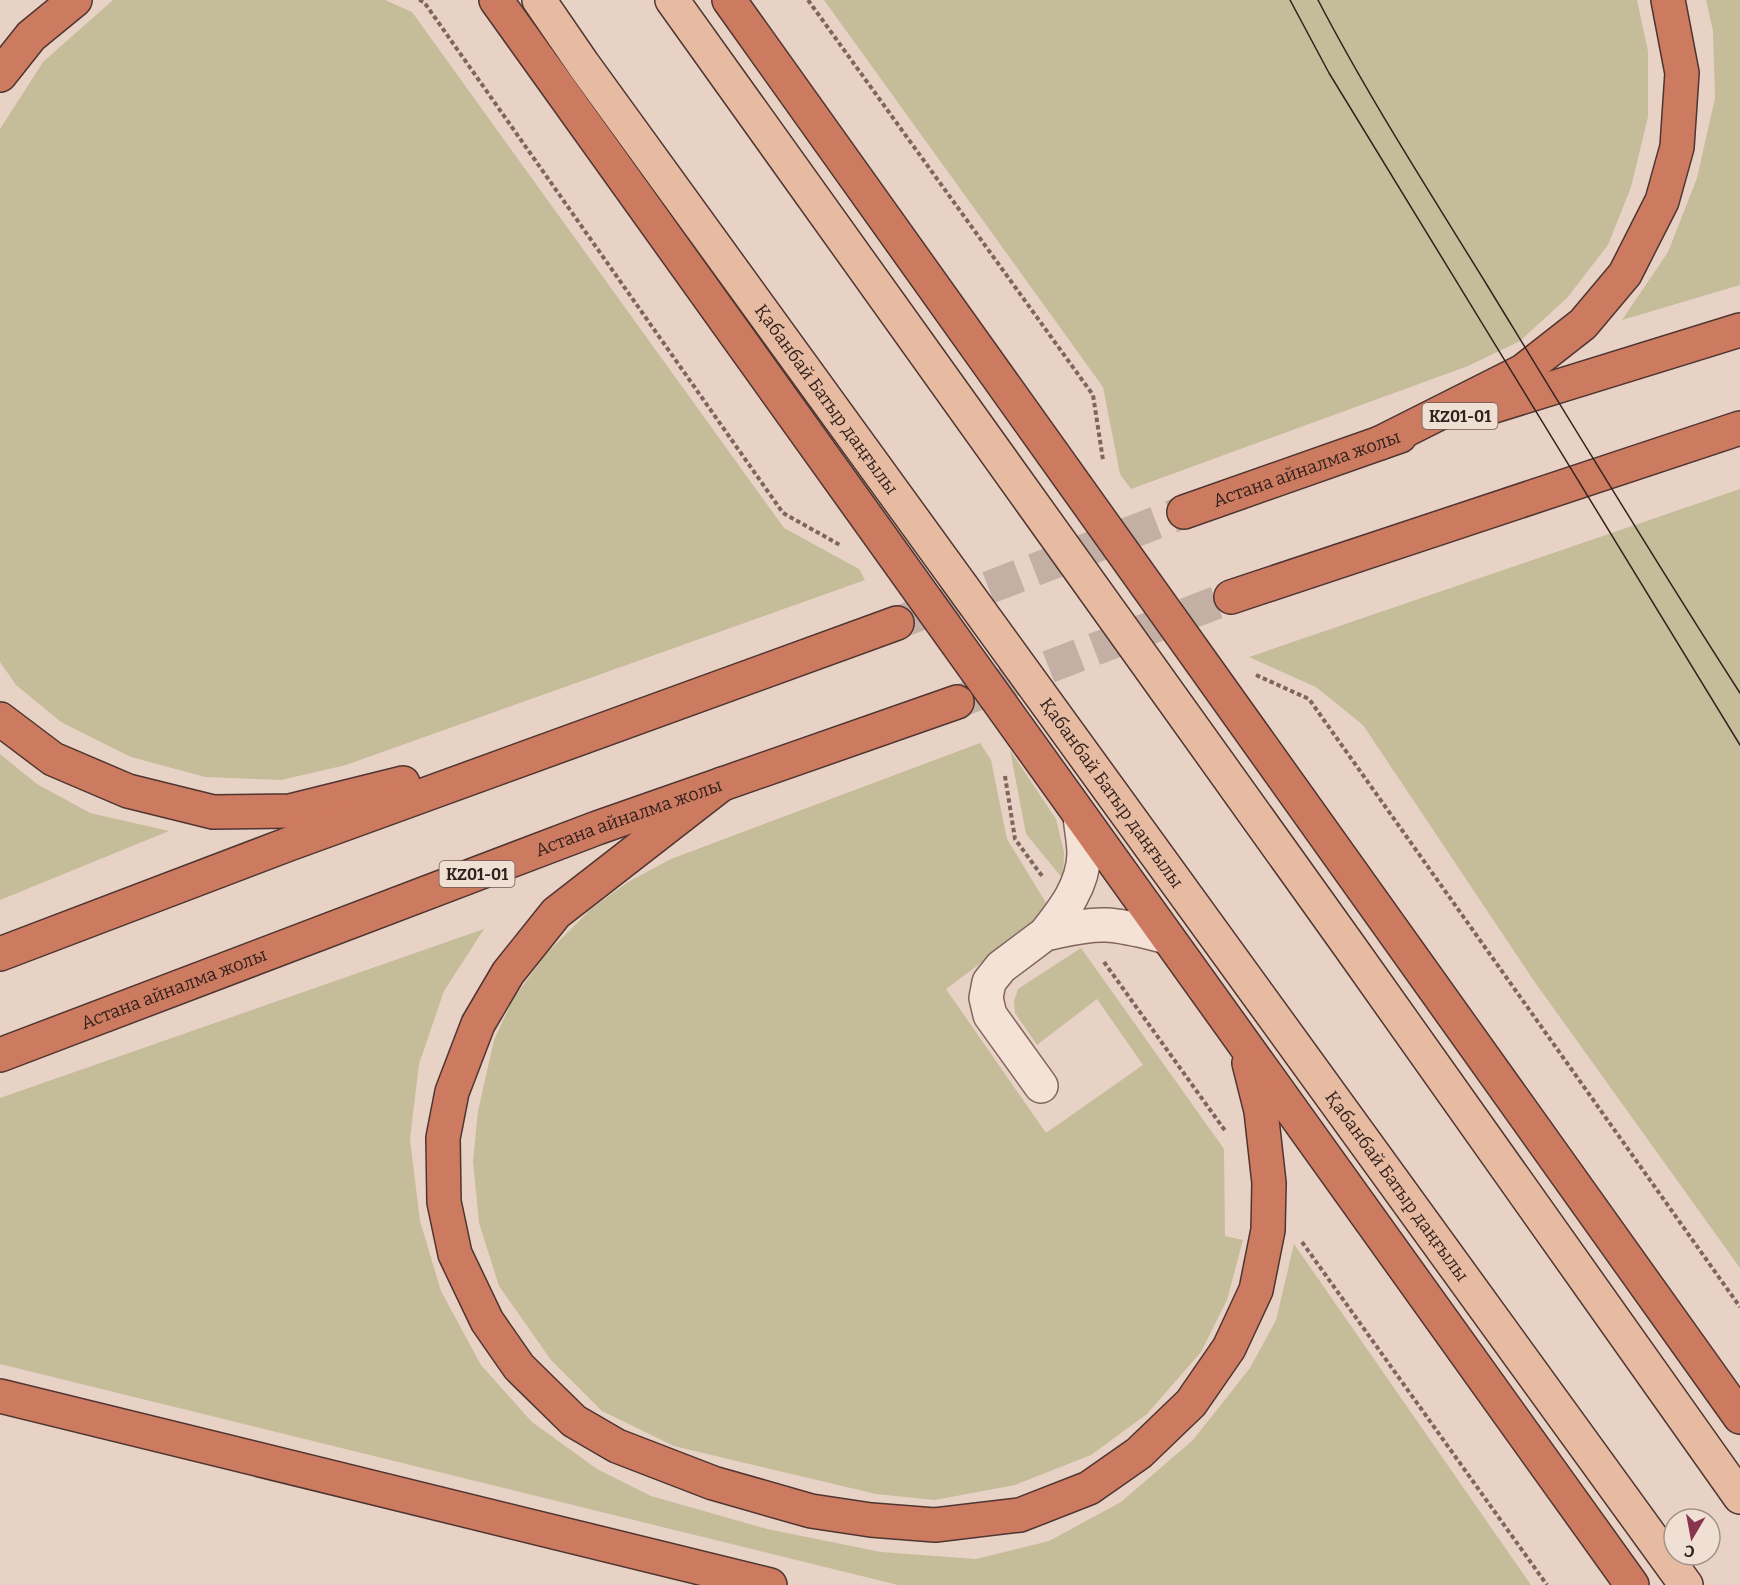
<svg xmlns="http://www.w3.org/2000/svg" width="1740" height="1585" font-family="Bitter,serif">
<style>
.green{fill:#c5bc9a}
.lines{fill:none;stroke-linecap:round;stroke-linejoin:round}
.highway-tunnel{stroke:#c4afa4;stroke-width:33;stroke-dasharray:33 16;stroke-linecap:butt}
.minor-casing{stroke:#81655d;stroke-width:36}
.major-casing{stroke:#4f3531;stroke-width:36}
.highway-casing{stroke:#4f3531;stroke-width:36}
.path{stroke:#81655d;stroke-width:4;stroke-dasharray:4.5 3;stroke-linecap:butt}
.minor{stroke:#f4e2d7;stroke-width:33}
.major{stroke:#e7bba1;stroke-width:33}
.highway{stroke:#cd7b60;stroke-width:33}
.tram{stroke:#32221f;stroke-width:1.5}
.labels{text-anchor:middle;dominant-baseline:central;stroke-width:4.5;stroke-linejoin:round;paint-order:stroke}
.shield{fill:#f0dfd3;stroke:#6b5b55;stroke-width:1.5}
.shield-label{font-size:16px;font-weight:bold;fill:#32221f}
.street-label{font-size:18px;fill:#32221f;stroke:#f0dfd3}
</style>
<rect width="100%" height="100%" fill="#e8d2c5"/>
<path class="green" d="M113 0H385L412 12 784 528 859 569 865 580 346 765 281 780 205 777 131 757 61 722 16 685 0 662V129L43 62Z
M824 0H1637L1648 51V117L1631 187 1608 245 1567 298 1520 341 1468 366 1131 489 1120 474 1103 387Z
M1706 0H1740V285L1622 320 1668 252 1697 178 1715 98 1713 31Z
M1740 489V1268L1534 981 1363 725 1316 687 1249 657Z
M980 743 991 760 1007 839 1051 911 946 989 1046 1133 1143 1065 1097 999 1037 1045 1015 1013 1014 1001 1018 989 1081 948 1224 1149 1225 1236 1243 1240 1227 1300 1201 1352 1147 1414 1091 1455 1015 1485 935 1500 876 1494 674 1446 602 1411 551 1360 499 1286 479 1223 473 1161 478 1111 494 1040 513 999 546 954 591 909 628 882 671 859Z
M1010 750 1056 819 1064 852 1063 879 1026 834Z
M0 754 37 784 90 813 169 831 0 900Z
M484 929 444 991 419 1064 410 1139 420 1221 441 1291 481 1365 532 1422 597 1469 651 1496 767 1529 881 1552 976 1559 1049 1541 1121 1502 1193 1440 1250 1368 1276 1320 1294 1244 1531 1585H898L0 1364V1098Z"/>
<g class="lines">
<path class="highway-tunnel" d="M897 623 1184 512
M957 702 1231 597"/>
<g class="minor-casing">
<path id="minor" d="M1080 816C1081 828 1084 841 1084 854 1083 886 1064 910 1045 934 1065 930 1085 924 1106 925 1127 926 1147 932 1167 937
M1041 1086 990 1015 986 998 989 982 1001 967 1045 934"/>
</g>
<g class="major-casing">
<g id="major">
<path id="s1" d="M539 0 583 64 1686 1585"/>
<path d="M672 0 1350 947 1740 1497"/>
</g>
</g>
<g class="highway-casing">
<g id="highway">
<path d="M496 0 1632 1585"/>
<path d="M729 0 1740 1417"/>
<path d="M0 75 31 36 75 0"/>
<path d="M1481 410 1740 330"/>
<path d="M1380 443 1523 371 1583 324 1625 274 1662 201 1677 147 1682 73 1668 0"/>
<path id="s2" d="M1184 512 1400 436"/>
<path d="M1231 597 1740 428"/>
<path d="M0 719 53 759 128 791 213 812 290 811 403 783"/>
<path d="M722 784 556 913 508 973 478 1024 452 1092 443 1138 444 1202 455 1254 487 1321 519 1367 574 1421 617 1446 713 1483 811 1511 871 1520 935 1525 1020 1515 1089 1488 1139 1453 1191 1403 1229 1348 1256 1290 1268 1230 1269 1183 1261 1111 1249 1063"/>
<path d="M0 954 289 844 897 623"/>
<path id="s3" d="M0 1055 597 828 957 702"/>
<path d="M0 1396 770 1585"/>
</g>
</g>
<path class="path" d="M419 0 424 2 783 513 840 545
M808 0 1093 395 1103 460
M1256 675 1309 699 1740 1307
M1005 776 1015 839 1042 876
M1104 962 1226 1132
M1302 1242 1547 1585"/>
<use href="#minor" class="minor"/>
<use href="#major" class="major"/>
<use href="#highway" class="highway"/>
<path class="tram" d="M1290 0 1329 73 1740 745
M1318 0C1369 98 1429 191 1487 285 1570 421 1653 558 1740 693"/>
</g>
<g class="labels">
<g class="shield">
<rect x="1422.5" y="403" width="75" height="26" rx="4.5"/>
<rect x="439.5" y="861" width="75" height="26" rx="4.5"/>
</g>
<g class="shield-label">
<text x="1460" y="416">KZ01-01</text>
<text x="477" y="874">KZ01-01</text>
</g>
<g class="street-label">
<text stroke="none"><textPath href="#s1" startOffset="492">Қабанбай Батыр даңғылы</textPath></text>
<text stroke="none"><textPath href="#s2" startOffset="130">Астана айналма жолы</textPath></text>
<text stroke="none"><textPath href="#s1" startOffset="978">Қабанбай Батыр даңғылы</textPath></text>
<text stroke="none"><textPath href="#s3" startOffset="672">Астана айналма жолы</textPath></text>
<text stroke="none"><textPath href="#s3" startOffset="186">Астана айналма жолы</textPath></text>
<text stroke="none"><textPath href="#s1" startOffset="1464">Қабанбай Батыр даңғылы</textPath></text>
</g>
</g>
<g transform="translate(1692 1537) rotate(190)"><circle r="28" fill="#f0dfd3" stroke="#a4938b" stroke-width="1.5"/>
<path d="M0-4.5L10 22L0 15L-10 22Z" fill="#88354f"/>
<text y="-9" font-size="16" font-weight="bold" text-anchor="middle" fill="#32221f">С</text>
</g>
</svg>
